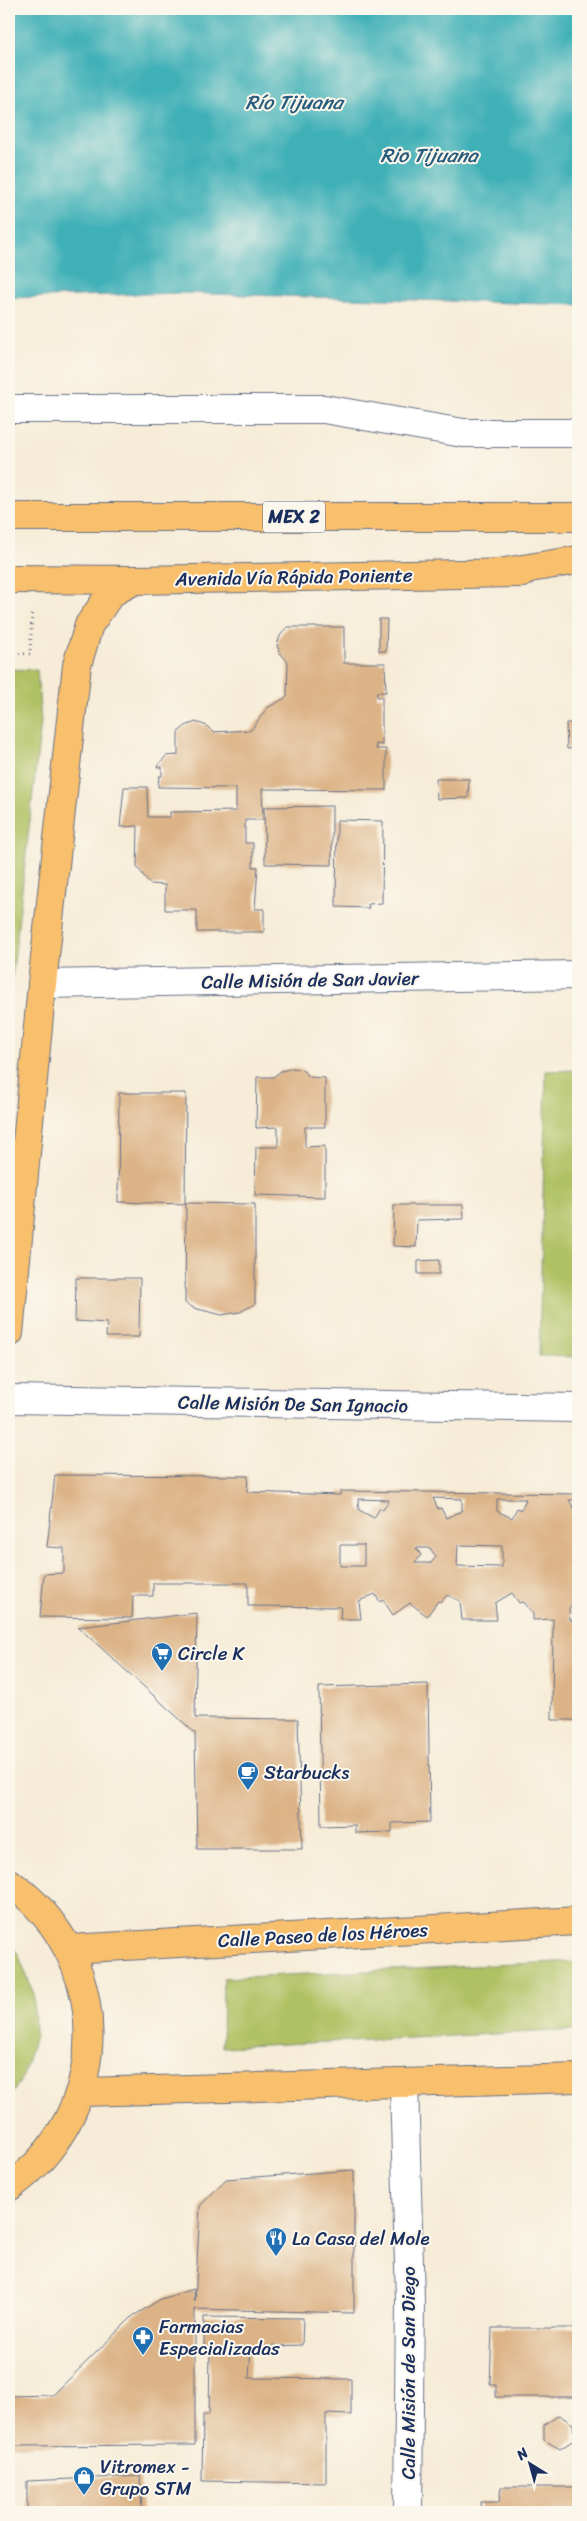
<svg xmlns="http://www.w3.org/2000/svg" width="587" height="2521" font-family="Sriracha,sans-serif">
<style>
.green{fill:#b0c164;stroke:#667861}
.water{fill:#3fb0b7;stroke:#2d708a}
.building{fill:#dcb386;fill-rule:evenodd}
.lines{fill:none;stroke-linecap:round;stroke-linejoin:round}
.minor-casing{stroke:#687188;stroke-width:30}
.major-casing{stroke:#687188;stroke-width:30}
.highway-casing{stroke:#687188;stroke-width:30}
.path{stroke:#687188;stroke-width:3;stroke-dasharray:1 4;stroke-linecap:butt}
.minor{stroke:#fff;stroke-width:28}
.major{stroke:#f8bf6c;stroke-width:28}
.highway{stroke:#f8bf6c;stroke-width:28}
.labels{text-anchor:middle;dominant-baseline:central;stroke-width:4;stroke-linejoin:round;paint-order:stroke}
.shield{fill:#fbf7ec;stroke:#5e6b89;stroke-width:1}
.shield-label{font-size:18px;font-weight:bold;fill:#1b2f5e}
.street-label{font-size:19px;fill:#1b2f5e;stroke:#fbf7ec}
.poi-label{font-size:19px;fill:#1b2f5e;stroke:#fbf7ec;text-anchor:start}
.water-label{font-size:20px;font-style:italic;fill:#285c7d;stroke:#fbf7ec}
</style>
<rect width="100%" height="100%" fill="#fbf7ec"/>
<filter id="ink" filterUnits="userSpaceOnUse"><feTurbulence type="fractalNoise" baseFrequency=".02" numOctaves="2"/><feDisplacementMap in="SourceGraphic" scale="10" xChannelSelector="R" yChannelSelector="G"/><feConvolveMatrix kernelMatrix="1 2 1 2 8 2 1 2 1" color-interpolation-filters="sRGB"/></filter>
<filter id="wash" filterUnits="userSpaceOnUse"><feTurbulence type="fractalNoise" baseFrequency=".0096" numOctaves="4" result="noise"/><feDisplacementMap in="SourceGraphic" scale="20" xChannelSelector="R" yChannelSelector="G"/><feGaussianBlur stdDeviation="1.12" result="paint"/><feColorMatrix in="noise" values="0 0 0 0 0 0 0 0 0 0 0 0 0 0 0 0 0 1.4 0 .05"/><feComposite in="paint" operator="in"/></filter>
<g filter="url(#wash)">
<rect width="100%" height="100%" fill="#f6ecd7"/>
<path class="green" d="M9 669 37 670 41 722 9 1005Z
M578 1070V1357L539 1356 546 1071Z
M9 1942 18 1954 34 1994 35 2036 23 2077 9 2098Z
M578 1961V2030L222 2047 223 1978Z"/>
<path class="water" d="M9 9H578V305L181 293 9 298Z"/>
<g id="blocks">
<path class="building" d="M379 619H387L386 651H379Z
M287 627H344V663H385L386 692H377V697H382V745L376 744V749H386V790L262 789 263 820H245V843H253V867H258L255 909H264V932H197V910H165V885L150 884 137 867 138 826 120 827 124 787H147L148 817H170V812L236 811V788L158 787 159 776H162V767H157L166 756 178 755V732L187 725 196 722 207 726 213 732 251 730 267 708 287 697 288 662 280 653 277 645 280 636Z
M575 699H578V748L567 749 566 723H575Z
M436 779H469L468 798 437 799Z
M332 806V865L265 864 264 807Z
M337 820 383 821 382 903 368 904 369 908 336 907Z
M293 1068 302 1070 310 1077 325 1078V1127H305V1147L325 1146V1197L255 1195 256 1147H278V1127L256 1128 257 1077H273L281 1071Z
M119 1093H186L185 1204 118 1202Z
M186 1203 255 1204V1304L240 1312 222 1315 194 1308 185 1303Z
M394 1205H463L464 1219 417 1220 416 1247 393 1246Z
M439 1260V1274H418V1261Z
M76 1278H140L139 1337H106L107 1323 75 1321Z
M55 1475 248 1476 247 1492 340 1495V1491L578 1494V1500H569L576 1511 578 1509V1603L575 1601 569 1609 570 1620H578V1720H552L553 1619 533 1620V1614L524 1602 519 1603 512 1593 495 1603 497 1620H462L460 1601 447 1595 441 1602 438 1601 427 1616 410 1603 393 1615 383 1600 380 1602 375 1594 359 1601 361 1619H340L341 1607 248 1606V1583H153V1596H133L132 1618 40 1617 44 1574 64 1573V1548L47 1547ZM433 1498 462 1499V1511L446 1518 441 1508 438 1509ZM358 1499 389 1500 383 1510 380 1508 374 1518 359 1510ZM497 1499H526L521 1510 517 1508 512 1518 497 1511ZM340 1545H364V1566H340ZM458 1545 502 1546V1567L457 1566ZM416 1548H430L436 1557 431 1563H415L421 1555Z
M197 1613 195 1718 298 1719 302 1849H197L195 1733 78 1627Z
M428 1684 430 1822 392 1823V1832L355 1833V1825L321 1826 319 1687Z
M354 2170V2313L195 2309V2445L11 2446 9 2396 53 2395 133 2316 161 2299 194 2289 195 2302 200 2206 226 2179Z
M204 2317 303 2318 302 2345 251 2347 249 2378 351 2379V2415L326 2414V2483L202 2481 203 2415H209L210 2347H204Z
M492 2328H578V2397H496V2385H490Z
M559 2415 573 2424 574 2440 560 2449 544 2440V2425Z
M140 2476 142 2512H27V2481Z
M501 2487H578V2512H481L480 2502H499Z"/>
</g>
</g>
<g filter="url(#ink)">
<use href="#blocks" fill-opacity="0" stroke="#687188" stroke-width="1"/>
<g class="lines">
<g class="minor-casing">
<path id="minor" d="M9 409H324L463 433H578
M42 984 578 975
M9 1399 578 1408
M404 2084 410 2300 408 2512"/>
</g>
<g class="major-casing">
<path id="major" d="M9 579 135 580 522 573
M9 1333 42 984 77 665 89 625 111 593 135 580
M9 1883C29 1896 46 1914 59 1934 113 2017 91 2131 9 2187
M69 1949 578 1921
M81 2092 578 2078"/>
</g>
<g class="highway-casing">
<path id="highway" d="M9 517H578
M499 573 578 560"/>
</g>
<path class="path" d="M9 653 30 654 32 614"/>
<use href="#minor" class="minor"/>
<use href="#major" class="major"/>
<use href="#highway" class="highway"/>
</g>
</g>
<defs>
<g id="supermarket-pin" transform="scale(1.125)"><path d="M0 17L-7.5 6A9.5 9.5 0 1 1 7.5 6Z" fill="#1f6fb2" stroke="#fbf7ec"/><path d="M-6-5.5h2.5l.6 2H6L4.5 2H-2.5L-4.4-4H-6ZM-1.5 3.2a1.3 1.3 0 1 0 .1 0ZM3 3.2a1.3 1.3 0 1 0 .1 0Z" fill="#fff"/></g>
<g id="cafe-pin" transform="scale(1.125)"><path d="M0 17L-7.5 6A9.5 9.5 0 1 1 7.5 6Z" fill="#1f6fb2" stroke="#fbf7ec"/><path d="M-5.5-4.5H6V0H3Q3 3.5 0 3.5H-2.5Q-5.5 3.5-5.5 0ZM3-3.2v2h1.7v-2ZM-6 4.5H4V6H-6Z" fill="#fff"/></g>
<g id="restaurant-pin" transform="scale(1.125)"><path d="M0 17L-7.5 6A9.5 9.5 0 1 1 7.5 6Z" fill="#1f6fb2" stroke="#fbf7ec"/><path d="M-5-6h1v4h1v-4h1v4h1v-4h1v5L-1.5 .5V6h-2V.5L-5-1ZM5-6V6H3V1.5H1.5Q1.5-4 5-6Z" fill="#fff"/></g>
<g id="pharmacy-pin" transform="scale(1.125)"><path d="M0 17L-7.5 6A9.5 9.5 0 1 1 7.5 6Z" fill="#1f6fb2" stroke="#fbf7ec"/><path d="M-2-6h4v4h4v4h-4v4h-4v-4h-4v-4h4Z" fill="#fff"/></g>
<g id="shop-pin" transform="scale(1.125)"><path d="M0 17L-7.5 6A9.5 9.5 0 1 1 7.5 6Z" fill="#1f6fb2" stroke="#fbf7ec"/><path d="M-5-2.5h2.3a2.7 3.5 0 0 1 5.4 0H5L5.5 6h-11ZM-1.5-2.5h3a1.5 2.3 0 0 0-3 0Z" fill="#fff"/></g>
</defs>
<g fill-rule="evenodd">
<use href="#supermarket-pin" x="162" y="1653"/>
<use href="#cafe-pin" x="248" y="1772"/>
<use href="#restaurant-pin" x="276" y="2238"/>
<use href="#pharmacy-pin" x="143" y="2337"/>
<use href="#shop-pin" x="84" y="2477"/>
</g>
<g class="labels">
<rect class="shield" x="263" y="501.5" width="62" height="31" rx="4"/>
<g class="shield-label">
<text x="294" y="517">MEX 2</text>
</g>
<g class="street-label">
<text transform="translate(294 577) rotate(-1)">Avenida Vía Rápida Poniente</text>
<text transform="translate(310 980) rotate(-1)">Calle Misión de San Javier</text>
<text transform="translate(293 1404) rotate(1)">Calle Misión De San Ignacio</text>
<text transform="translate(323 1935) rotate(-3)">Calle Paseo de los Héroes</text>
<text transform="translate(408 2373) rotate(-90)">Calle Misión de San Diego</text>
</g>
<g class="poi-label">
<text x="178" y="1653">Circle K</text>
<text x="264" y="1772">Starbucks</text>
<text x="292" y="2238">La Casa del Mole</text>
<text x="159" y="2326">Farmacias<tspan x="159" dy="22">Especializadas</tspan></text>
<text x="100" y="2466">Vitromex -<tspan x="100" dy="22">Grupo STM</tspan></text>
</g>
<g class="water-label">
<text x="294" y="102">Río Tijuana</text>
<text x="429" y="155">Rio Tijuana</text>
</g>
</g>
<rect width="587" height="2521" fill="none" stroke="#fbf7ec" stroke-width="30"/>
<g transform="translate(530 2464) rotate(323)" stroke="#fbf7ec" stroke-width="4" paint-order="stroke">
<path d="M0-4L9 19L0 12L-9 19Z" fill="#1b2f5e"/>
<text y="-8" font-size="14" font-weight="bold" text-anchor="middle" fill="#1b2f5e">N</text>
</g>
</svg>
